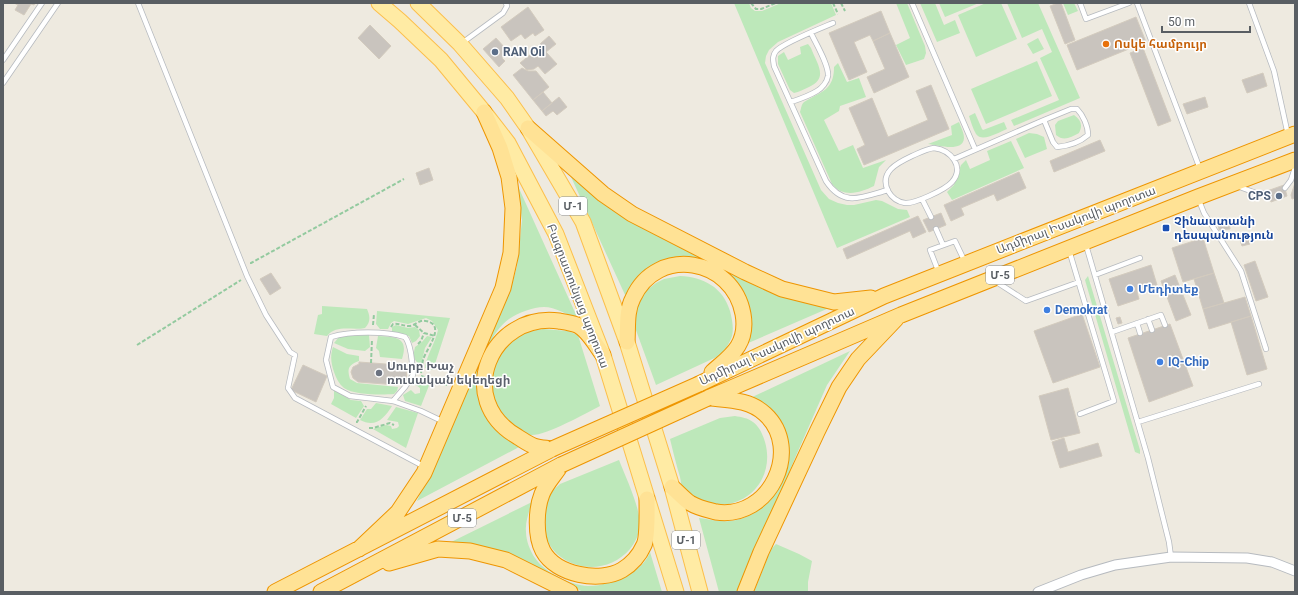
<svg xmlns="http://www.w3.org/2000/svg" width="1298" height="595" font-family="Roboto,'Noto Sans Armenian',sans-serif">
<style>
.green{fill:#bde8ba}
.building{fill:#c9c4be;stroke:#d3cbbe}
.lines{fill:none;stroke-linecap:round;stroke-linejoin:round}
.service-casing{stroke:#b6babf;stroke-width:6}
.minor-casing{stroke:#b6babf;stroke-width:11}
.primary-casing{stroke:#fcbf4b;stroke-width:17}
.trunk-casing{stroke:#ee9500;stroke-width:17}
.path{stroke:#93ca9f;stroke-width:2;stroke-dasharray:4 2;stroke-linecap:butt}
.service{stroke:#fff;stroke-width:4.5}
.minor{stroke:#fff;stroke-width:9}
.primary{stroke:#ffeba4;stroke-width:15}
.trunk{stroke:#ffe295;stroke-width:15}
.trunk-bridge-casing{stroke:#ee9500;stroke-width:17;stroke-linecap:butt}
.trunk-bridge{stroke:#ffe295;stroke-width:15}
.food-dot{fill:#e8710a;stroke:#fff;stroke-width:1.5}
.service-dot{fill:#5c6f8a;stroke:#fff;stroke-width:1.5}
.transit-dot{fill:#1a4fb4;stroke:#fff;stroke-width:1.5}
.shop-dot{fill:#3f7fe0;stroke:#fff;stroke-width:1.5}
.worship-dot{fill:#6b7280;stroke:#fff;stroke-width:1.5}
.labels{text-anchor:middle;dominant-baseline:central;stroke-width:3;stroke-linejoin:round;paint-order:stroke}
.shield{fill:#fff;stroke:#8b8e92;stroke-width:1}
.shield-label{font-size:11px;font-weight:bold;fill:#595e63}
.food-label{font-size:12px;font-weight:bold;fill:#c56008;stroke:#fff;text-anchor:start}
.service-label{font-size:12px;font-weight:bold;fill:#4e5e75;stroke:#fff;text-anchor:start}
.street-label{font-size:12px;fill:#595e63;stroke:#fff}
.transit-label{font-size:12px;font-weight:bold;fill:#164399;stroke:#fff;text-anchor:start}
.shop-label{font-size:12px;font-weight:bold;fill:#366cbe;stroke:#fff;text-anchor:start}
.worship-label{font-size:12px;font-weight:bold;fill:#5b616d;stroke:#fff;text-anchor:start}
</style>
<rect width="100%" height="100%" fill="#eeeae0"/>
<path class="green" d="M734 3H749L751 8 755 11H762L781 3H831L836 15 778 42 769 50 766 56 765 63 821 190 829 199 838 203 847 205H854L876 200 882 201 898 209 907 210 910 217 837 248Z
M896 3H907L925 46 926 53 924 59 906 65 896 45 910 38Z
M920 3H935L944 25 955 20 960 33 937 42Z
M939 3H979L945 17Z
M986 3H1001L1017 39 976 57 958 15Z
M1007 3H1038L1080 98 1014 126 1011 120 1059 100 1040 58 1052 52 1042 29 1022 38Z
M1063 3H1074L1078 11 1068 15Z
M1038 38 1044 49 1033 54 1027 44Z
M808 44 811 48C817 64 829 78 809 87 804 89 799 92 794 93L790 90 778 64V56L784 52 788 60 801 54 800 47Z
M1037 61 1052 96 986 124 971 89Z
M838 63 847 82 859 78 866 97 840 106 839 111 824 120 839 151 853 145 863 168 886 160 879 167 874 186C860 193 843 198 832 184L800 112C801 109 801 106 803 103 805 101 809 99 811 98 827 90 834 85 834 67Z
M975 113 982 129 983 130 1004 122 1007 129C999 132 982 143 976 134 973 129 971 122 969 116Z
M1074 115C1081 120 1083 125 1079 133 1071 137 1064 142 1056 135L1055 125 1058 121Z
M959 122C961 127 964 133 964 138 963 153 938 145 928 144L952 135 951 126Z
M1029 133 1037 134 1044 137 1047 149 1025 158 1016 139Z
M1011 141 1024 168 952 200 947 192 954 185 961 165 966 160 970 169 990 160 987 151Z
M566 166 617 211 836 305 746 344 750 336 751 325 743 293 736 282 725 272 677 258 665 260 646 270 630 288 626 297Z
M517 184 578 319C568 315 555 307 544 307 533 307 518 313 509 319 488 334 472 379 480 404 486 425 503 437 521 446L417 501 513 281 517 266 522 220Z
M680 276C703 277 723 287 730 311 732 319 734 328 732 336 730 343 725 349 721 355L656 385 633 322 635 304 643 293 656 283 664 279Z
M1088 276 1140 450V454L1135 452 1085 280Z
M322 306 367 309C370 316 371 322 365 328 352 331 337 324 327 336L314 334 318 315 322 314Z
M377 311 450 318 433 370 425 368V366C428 353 435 343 438 330L432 321 426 318 408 324 394 321 391 323 388 329H380L376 324Z
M396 325 408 328 415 327 419 330 420 336 416 341 412 343 409 336 392 333V327Z
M543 329 568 331 578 335 600 406C586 413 544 437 530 435 523 433 517 428 512 424 481 399 487 351 523 334 529 331 536 330 543 329Z
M369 335 370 347 365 351 348 349 334 343 339 337 343 336Z
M378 336C396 337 409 337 402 359L380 357 379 351 376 348Z
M427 336 432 337 425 348 421 365C413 361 413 355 415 347L422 342Z
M333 347 347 354 359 356V361C348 365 347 369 350 379L357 383 398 387 397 391 394 394C381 395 354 395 344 388 339 384 336 378 334 372 331 363 330 356 333 347Z
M850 351 827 385 795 458 741 592H719L699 518C708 519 719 522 729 521 749 520 770 505 778 487 783 478 784 465 787 455L748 399Z
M422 382 430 383 421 406 405 401 403 395 411 390 415 394 420 393V388L416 385Z
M334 390 351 400 361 401 364 406 356 418 331 404 334 398Z
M376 403 392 406C384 419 375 428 360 420L367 409H371Z
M396 407 418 413 406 448 373 429 386 425 391 426 392 429 397 428 399 426 398 422 387 420Z
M735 416C741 417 748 418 753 422 759 426 763 435 765 442 776 480 744 513 706 503 698 501 689 496 683 489 681 486 681 481 680 477 676 464 673 451 670 439L720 418Z
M619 460C626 478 641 509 640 527 639 534 635 543 630 549 611 571 579 573 557 554 552 549 546 541 545 533 544 529 545 525 544 521 544 503 545 497 560 484Z
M532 502C529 512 525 522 526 532 526 540 530 551 535 558 544 572 572 586 588 586 602 586 615 581 627 575 637 570 646 563 650 552L662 592H583L560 580 439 548Z
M776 544 799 554 812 561 808 582V592H754L771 549Z"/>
<path class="building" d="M14 3H35L34 5 31 4 24 15 15 10 18 5Z
M1058 3H1061L1075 40 1065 44 1050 6Z
M528 7 544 30 535 36 533 33 525 39 521 34 511 41 501 27Z
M881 11 890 33 873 41 870 35 854 42 867 72 849 80 829 33Z
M1136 17 1146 42 1077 70 1067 45Z
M370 25 391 46 379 59 358 38Z
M890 33 909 77 874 93 867 77 885 69 873 41Z
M549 36 556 44 546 52 557 64 545 74 538 66 534 69 527 70 520 63 541 46 540 44Z
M496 38 505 48 502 50 506 55 502 58 505 61 499 67 483 49Z
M1143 48 1171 121 1158 126 1130 53Z
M522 68 528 71H536L549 87 533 100 513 75Z
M1263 73 1267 86 1247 93 1242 80Z
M931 85 949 129 864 165 857 149 865 145 849 108 872 98 888 137 928 120 916 91Z
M543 92 552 103 542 111 533 100Z
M559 97 567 107 557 115 553 111 546 116 542 111Z
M1205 97 1208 107 1187 114 1183 104Z
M1100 140 1105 151 1054 172 1050 161Z
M429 168 433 180 420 185 416 173Z
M1019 172 1026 188 997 201 994 194 961 208 964 215 951 221 944 205Z
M1295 183V198L1292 199 1291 195Z
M1284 185 1287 196 1271 202 1267 191Z
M941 213 946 225 929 232 923 220Z
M918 216 926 232 913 238 910 231 847 259 843 249Z
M1229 219 1230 229 1219 230 1218 220Z
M1247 235 1250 244 1242 246 1239 237Z
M1203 238 1214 273 1183 282 1172 248Z
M1255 261 1268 297 1256 301 1244 265Z
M1151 265 1157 285 1137 292 1139 299 1118 306 1109 279Z
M271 273 281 288 270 295 260 279Z
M1214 273 1224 303 1203 309 1194 279Z
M1175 275 1191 315 1176 321 1161 281Z
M1245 297 1251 316 1209 329 1203 309Z
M1082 314 1100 367 1053 383 1034 331Z
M1251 316 1267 369 1247 375 1231 322Z
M1120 317 1122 323 1118 324 1116 318Z
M1170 324 1193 386 1149 402 1128 338Z
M359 362 399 365V369L407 370 406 380H398V385L358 382 353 378 351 372 353 367 359 364Z
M303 365 327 376 316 402 291 390Z
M1068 388 1080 433 1051 440 1039 396Z
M1064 438 1068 452 1098 443 1102 456 1060 468 1052 442Z"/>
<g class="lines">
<g class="service-casing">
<path id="service" d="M138 3 247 276 266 315 290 352 295 355 288 388 295 398 425 467
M912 3 975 149
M1080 3 1086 19 1129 3
M1137 3 1200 169
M1249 3 1274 71 1288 135
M833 23C821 28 783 43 776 51 772 56 773 60 774 66L826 181C844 208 862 197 888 190
M462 43 503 13 507 6 506 3
M3 60 42 3
M3 83 58 3
M791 102C800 99 809 96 817 91 822 88 827 82 828 76 829 65 816 44 811 33
M934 148C951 150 965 167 952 182 945 190 914 204 905 203 898 202 892 198 888 191 879 172 897 163 912 156 919 153 926 149 934 148Z
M954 159 1044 120 1071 109H1077C1083 115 1088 126 1088 135 1080 142 1068 146 1057 147L1053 142 1044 120
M1237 186 1256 193 1269 194
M1285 188 1291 180 1295 168
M1198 198 1204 213 1241 271 1266 349
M922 199 931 217
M936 229 943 245
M1086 245 1148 458 1169 542 1171 557
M1069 250 1114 401 1080 414
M939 273 930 250 955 241 965 262
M1095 275 1140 258
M995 281 1026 301 1079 282
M1148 319 1152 330
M1137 323 1140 333
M1112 332 1161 315 1165 325
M393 401 405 387 413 375C412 364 412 346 405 337 386 331 350 331 331 337L326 360 333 387 350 396 393 401 421 411 444 422
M1138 422 1259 384"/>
</g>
<g class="minor-casing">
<path id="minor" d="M1038 592 1081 575 1115 565 1171 557 1247 558 1272 562 1295 571"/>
</g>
<g class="primary-casing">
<path id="primary" d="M379 3 400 21 441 60 484 112 508 143 556 234 603 355 676 592
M418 3 460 44 507 98 528 128 583 222 627 342 672 487 700 592"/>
</g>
<g class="trunk-casing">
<path id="trunk" d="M528 128 603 194 632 214 745 272 782 289 834 302 871 298
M627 342C628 328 626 311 633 298 657 245 733 258 743 314 745 325 744 336 738 346 732 356 721 364 712 372
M699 384 884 296 1295 134
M708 398 901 315 1198 197 1295 160
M552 449C546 448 540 448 534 446 528 444 523 440 518 437 453 400 491 312 559 321 565 322 572 323 577 325 588 330 596 346 603 355
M559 468C553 477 546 484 542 494 536 509 535 536 543 551 556 575 600 583 622 570 632 564 640 554 644 545 648 537 647 509 647 499
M672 487C678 492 684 499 690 503 698 508 708 510 716 512 770 520 803 449 765 414 750 400 730 400 711 398
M359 549 398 512 424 473 503 288 511 253 513 208 509 177 500 148 484 112
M389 563 438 549 470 551 506 560 570 592
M275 592 552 449
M321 592 561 465
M745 592 761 552 817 432 839 387 858 359 896 319"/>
</g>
<path class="path" d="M751 3 756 9H761L776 3
M833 3 838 14
M841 3 845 11
M251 264V263L404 179
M373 325 374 314
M415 325 424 333 435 336
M391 327 393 324C399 323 403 326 409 326 415 326 419 319 426 321 447 325 426 349 423 360 422 364 422 369 421 373
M418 344 421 341 424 333
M137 345 241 280
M371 363 372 339
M421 376 447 385
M356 422H357L366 406
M369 428H373L390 423 394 425"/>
<use href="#service" class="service"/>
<use href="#minor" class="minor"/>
<use href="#primary" class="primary"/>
<use href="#trunk" class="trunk"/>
<g class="trunk-bridge-casing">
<path id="trunk-bridge" d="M552 449 699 384
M561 465 708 398"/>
</g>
<use href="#trunk-bridge" class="trunk-bridge"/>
</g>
<circle class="food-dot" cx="1106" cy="44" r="4"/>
<g class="service-dot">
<circle cx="495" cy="52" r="4"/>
<circle cx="1279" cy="196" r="4"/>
</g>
<rect class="transit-dot" x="1162" y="224" width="8" height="8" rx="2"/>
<g class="shop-dot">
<circle cx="1130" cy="289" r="4"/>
<circle cx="1047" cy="310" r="4"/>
<circle cx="1160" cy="362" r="4"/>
</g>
<circle class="worship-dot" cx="379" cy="373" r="4"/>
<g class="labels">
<g class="shield">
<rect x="559" y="197" width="28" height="18" rx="3"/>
<rect x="986" y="266" width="28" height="18" rx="3"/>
<rect x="448" y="509" width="28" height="18" rx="3"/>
<rect x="672" y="531" width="28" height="18" rx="3"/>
</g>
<g class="shield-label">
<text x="573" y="206">Մ-1</text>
<text x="1000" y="275">Մ-5</text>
<text x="462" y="518">Մ-5</text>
<text x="686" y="540">Մ-1</text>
</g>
<g class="food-label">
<text x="1114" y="44">Ոսկե համբույր</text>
</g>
<g class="service-label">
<text x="503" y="52">RAN Oil</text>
<text x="1271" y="196" text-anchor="end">CPS</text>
</g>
<g class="street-label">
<text transform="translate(1076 220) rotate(-21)">Ադմիրալ Իսակովի պողոտա</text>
<text transform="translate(578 296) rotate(69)">Բագրատունյաց պողոտա</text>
<text transform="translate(777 346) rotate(-25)">Ադմիրալ Իսակովի պողոտա</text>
</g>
<g class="transit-label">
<text x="1174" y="221">Չինաստանի<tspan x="1174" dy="14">դեսպանություն</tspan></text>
</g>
<g class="shop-label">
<text x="1138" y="289">Մեդիտեք</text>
<text x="1055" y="310">Demokrat</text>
<text x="1168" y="362">IQ-Chip</text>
</g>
<g class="worship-label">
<text x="387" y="366">Սուրբ Խաչ<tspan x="387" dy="14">ռուսական եկեղեցի</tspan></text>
</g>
</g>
<rect width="1298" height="595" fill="none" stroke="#595e63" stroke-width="8"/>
<path d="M1162 26v6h88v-6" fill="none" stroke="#595e63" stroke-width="2"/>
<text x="1168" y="26" font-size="12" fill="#595e63" stroke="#ffffff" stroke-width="3" paint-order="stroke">50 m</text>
</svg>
